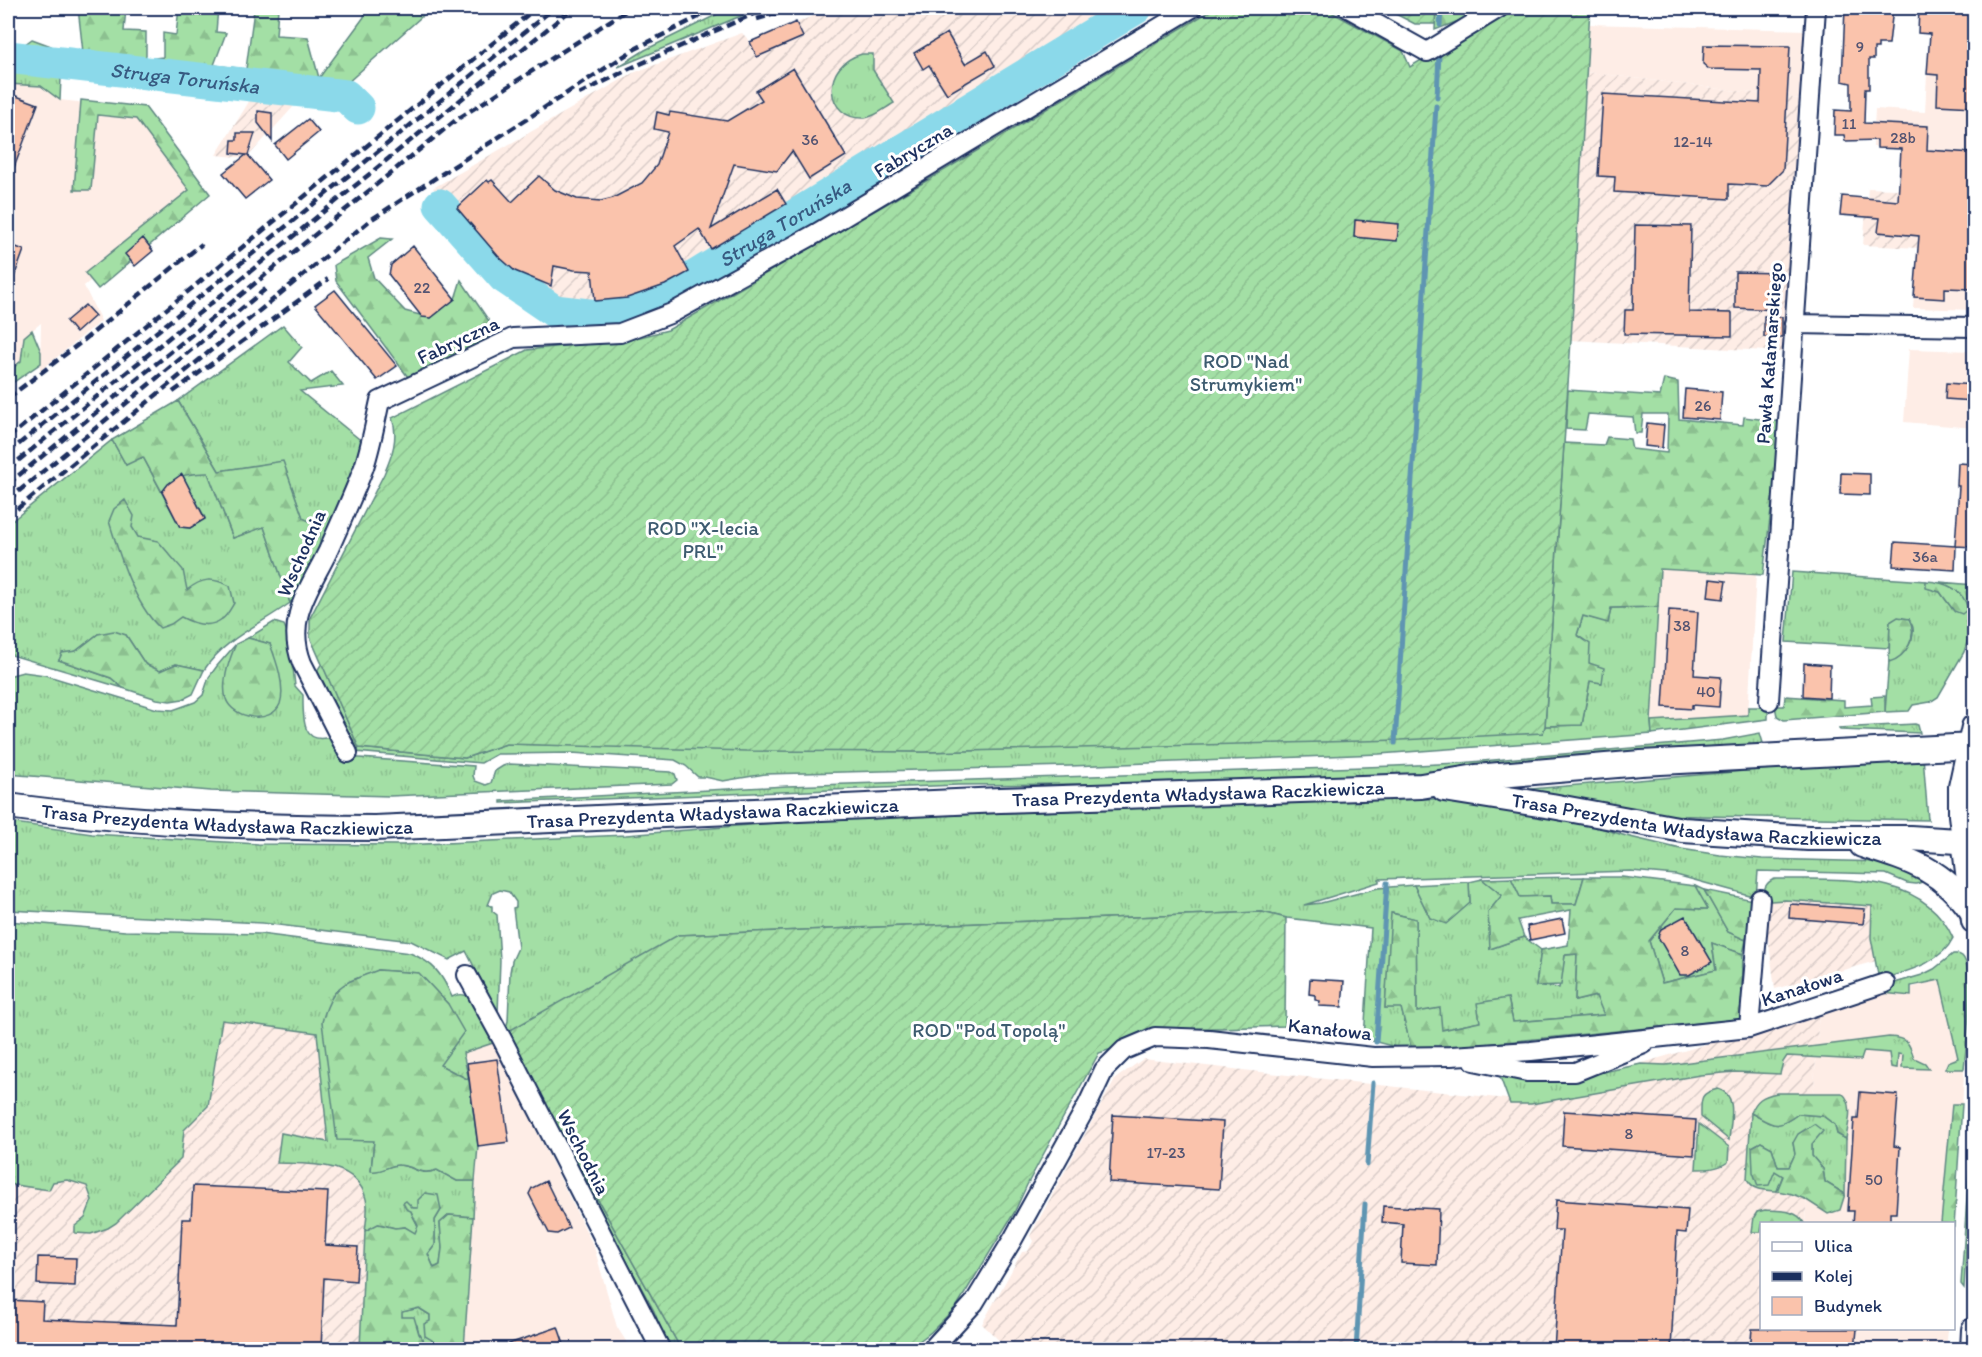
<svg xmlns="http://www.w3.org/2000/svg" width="1982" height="1357" font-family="Itim,sans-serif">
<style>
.built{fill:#feede6}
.industrial{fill:url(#industrial-furrows)}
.grass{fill:url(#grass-tufts);stroke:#5f8782;stroke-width:1.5}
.forest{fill:url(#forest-firs);stroke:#5f8782;stroke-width:1.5}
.garden{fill:url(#garden-furrows);stroke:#5f8782;stroke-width:1.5}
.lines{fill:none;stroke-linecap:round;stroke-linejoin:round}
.stream{stroke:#5e95b2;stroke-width:5}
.river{stroke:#8bd9ea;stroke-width:33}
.building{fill:#fac3ac;stroke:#1b2f5e;stroke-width:1.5}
.street-casing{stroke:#1b2f5e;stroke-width:22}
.secondary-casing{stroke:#1b2f5e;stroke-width:28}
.street{stroke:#fff;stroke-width:18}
.secondary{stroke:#fff;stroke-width:24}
.rail{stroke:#1b2f5e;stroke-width:4.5;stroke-dasharray:9 4.5;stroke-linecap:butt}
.labels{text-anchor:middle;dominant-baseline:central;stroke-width:6;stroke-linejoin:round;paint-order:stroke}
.number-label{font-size:16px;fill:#535472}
.street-label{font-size:20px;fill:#1b2f5e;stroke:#fff}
.park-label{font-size:20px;fill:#3d5b70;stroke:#fff}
.water-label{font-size:21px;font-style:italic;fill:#375a81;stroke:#fff}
</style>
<defs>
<pattern id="industrial-furrows" width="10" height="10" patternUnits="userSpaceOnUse" patternTransform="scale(1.5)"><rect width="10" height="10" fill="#feede6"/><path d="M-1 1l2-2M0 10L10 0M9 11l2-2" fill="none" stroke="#d9ccc8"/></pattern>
<pattern id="grass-tufts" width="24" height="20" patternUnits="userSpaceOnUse" patternTransform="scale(1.5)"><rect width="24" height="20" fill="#a3dfa5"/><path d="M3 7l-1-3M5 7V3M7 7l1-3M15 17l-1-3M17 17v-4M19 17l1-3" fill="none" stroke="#8cc090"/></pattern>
<pattern id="forest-firs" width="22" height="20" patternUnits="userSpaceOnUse" patternTransform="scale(1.5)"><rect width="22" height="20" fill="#a3dfa5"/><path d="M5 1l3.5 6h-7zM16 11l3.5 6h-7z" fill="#8cc090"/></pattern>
<pattern id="garden-furrows" width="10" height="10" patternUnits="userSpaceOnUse" patternTransform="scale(1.5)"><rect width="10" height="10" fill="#a3dfa5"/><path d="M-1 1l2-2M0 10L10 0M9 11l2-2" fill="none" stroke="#8cc090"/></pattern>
</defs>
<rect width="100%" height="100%" fill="#fff"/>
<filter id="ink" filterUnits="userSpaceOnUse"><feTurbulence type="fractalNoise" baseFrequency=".0167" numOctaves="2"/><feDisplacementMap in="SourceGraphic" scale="12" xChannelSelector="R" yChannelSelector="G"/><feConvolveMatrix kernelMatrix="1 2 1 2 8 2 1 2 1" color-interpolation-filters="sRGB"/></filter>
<g filter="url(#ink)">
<path class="built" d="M1589 24 1806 30 1801 99 1586 72Z
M1927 74 1974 77V153L1873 147 1875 109 1925 112Z
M8 84 41 86 60 100 103 105 146 118 201 187 84 286 101 321 40 371 41 323 24 337 21 361 8 372Z
M1922 190 1974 192V310L1913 308Z
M1909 349 1974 351V428L1904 422Z
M1660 568 1756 574 1748 715 1651 721Z
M1940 980 1965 1058 1954 1237V1224H1805L1819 1011Z
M493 1043 594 1247 617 1327 631 1349H464L478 1146 467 1063 463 1053Z
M1798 1329H1948L1946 1349 1796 1350Z"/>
<path class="industrial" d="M832 8H1119L945 115 884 146 827 187 795 201 666 289 603 309 563 307 517 281 471 234 433 188 633 73 742 33 751 42Z
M1586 72 1801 99 1784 352 1571 340Z
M250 100 295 105 247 158 216 155Z
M1868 188 1922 190 1918 248 1863 245Z
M1763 899 1771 901 1785 900 1872 906 1871 938 1876 961 1775 989Z
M217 1005 318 1023 379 1139 363 1349H8V1163Z
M1819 1011 1805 1223 1762 1224V1328L1798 1329 1796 1349 1009 1350 982 1324 1022 1252 1028 1251 1033 1241 1030 1236 1115 1079 1143 1059 1516 1100Z"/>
<path class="grass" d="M730 8H760L618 67 645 50Z
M32 39 51 46 62 55 60 100 41 86 8 84V51L18 49Z
M862 54H873V70L894 103C885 108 875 117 865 118 825 121 819 65 862 54Z
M283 325 302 347 289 362 311 383 331 371 343 386 300 391 364 443 321 554 303 518 283 462 219 471 178 401Z
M32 330 41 352V363L8 386V372L21 361 24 337Z
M112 440 126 465 142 455 180 527 190 528 205 518 182 474 208 472 233 538 264 526 290 603C260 625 225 638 204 670L176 664 160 671 145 664 126 635 98 634 76 651 59 660 111 678 123 688 8 654V524Z
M1792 572 1926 581 1927 588 1940 592 1954 611V589L1940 582 1974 585V621L1964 652 1938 697 1930 702 1913 705 1909 711 1885 712 1889 661C1901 659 1915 642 1913 628 1913 626 1909 620 1909 619L1890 622 1889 648 1786 642Z
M1658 607 1651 721 1652 734 1379 754 1070 766 765 774 723 781 705 777H698L686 766 675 760 572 753 504 754H497L481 763 356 752 359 748 465 758 506 744 924 752 1543 733 1545 726 1582 725 1590 681 1601 683 1589 663 1577 635 1583 616 1608 622 1611 608Z
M274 622 284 625 290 639 295 686 303 695C303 718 301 749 335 735L345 757 474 766 473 776 475 781 486 785 491 783 495 771 503 766 509 764 671 772 675 774 677 780 672 784 390 796 211 791 8 774V676L23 672 45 675 157 709 173 710 195 702 203 695 209 677 217 666 236 644C228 664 225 680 227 700L270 644 248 638Z
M1915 724 1918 725 1920 733 1840 730 1839 728Z
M1760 733 1763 743 1741 748 1426 773 1226 783 958 785 501 803V801L787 786 1395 766 1460 763 1723 740Z
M1923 756 1928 820 1644 815 1519 790Z
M1396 799H1436L1489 803 1588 824 1626 836 1681 849 1720 855 1762 859 1886 862 1926 877 1922 882 1916 884 1907 883 1886 874 1758 871 1756 897 1676 875 1631 871 1379 879V882L1304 905 1321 903 1378 888 1414 885 1430 918 1470 903 1469 882 1482 879 1502 895 1490 949 1524 937 1541 950 1536 985 1559 988 1565 955 1577 954 1575 1001 1596 996 1605 1015 1513 1022 1508 998 1478 1003 1480 1022 1442 1030 1417 1013 1416 919 1392 913 1385 1008 1401 1007 1412 1051 1364 1039 1371 928 1287 918 1262 912 678 935 548 1110 681 1349 669 1350 654 1311 603 1218 577 1164 544 1110 505 1031 508 1021 510 972 512 961 518 948 513 908 516 907V902L509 892 500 890 493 893 488 905 492 906V911L497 915 500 960 498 1013 466 951 449 960 411 941 262 923 8 910V822L92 834 258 844 402 845 626 835 810 820Z
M1584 877 1576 904H1551L1550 896 1520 897 1511 878Z
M1775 879C1837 880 1923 870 1953 938 1941 964 1904 972 1879 980L1871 938 1872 906 1785 900 1771 901 1763 899C1764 889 1765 882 1775 879Z
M1695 886 1704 890 1728 932 1746 940 1743 954 1712 943 1716 970 1662 983 1649 941 1676 908 1707 909Z
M8 921 125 931 260 934 410 953C434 963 442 974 452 997 460 993 466 994 473 1000L493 1043 463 1053 469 1080 440 1065 448 1004 418 973 378 970 374 1141 371 1170C382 1173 389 1164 399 1165 415 1166 418 1177 437 1170L457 1181H475L473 1217 449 1215 440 1223 442 1248 440 1265 434 1268 428 1254 435 1245V1220L441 1210 413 1208 411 1211C412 1217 416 1220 418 1226L415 1234 405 1227 395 1228 379 1224 365 1231C366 1221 369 1209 366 1199 357 1160 307 1164 277 1163L281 1133 328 1142 317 1033 222 1020 208 1106 184 1130 181 1159 116 1223 108 1228 91 1234 75 1233V1226L85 1218 92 1200 87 1186 67 1180 53 1182 49 1190 8 1184Z
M1953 954C1957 954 1958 953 1962 956 1976 970 1966 1047 1964 1069H1945L1948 1062 1958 1058 1940 980 1911 986V996L1883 993 1881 987 1922 975 1934 969Z
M1889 1037C1907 1038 1909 1042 1914 1058L1925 1063 1929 1069 1902 1068 1903 1055 1898 1054 1897 1068 1891 1067 1889 1053 1864 1051 1861 1060 1787 1056 1783 1062 1780 1074 1735 1072 1700 1075 1531 1104H1510L1499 1074 1551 1078 1599 1073 1641 1064 1666 1065Z
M1718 1089C1739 1094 1730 1124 1729 1140L1701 1117C1701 1099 1699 1093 1718 1089Z
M1751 1113C1774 1125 1775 1131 1798 1114L1823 1116 1835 1125 1837 1134 1846 1139 1845 1194 1825 1182 1823 1169 1812 1156V1144L1793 1143 1795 1154 1789 1167H1778L1772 1148 1761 1142 1752 1147 1775 1171 1783 1175 1777 1191C1764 1190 1754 1191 1747 1179Z
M1699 1124 1729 1147 1728 1162C1718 1169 1708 1169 1696 1169Z
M1969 1170 1973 1187 1968 1218 1964 1288 1961 1284Z
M419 1308 430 1315 432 1340 439 1349H429L419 1334 417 1325 402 1317 401 1312Z"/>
<path class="forest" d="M78 8H126L124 31 146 32V59L163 57V33L176 35 179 8H218L216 32 226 33 214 65 246 69 254 10 278 9 276 35 308 37 319 78 364 17 365 8H427L429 10 338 91 84 61Z
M1119 8H1182L1174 12 1153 13 951 128 945 115Z
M1436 8H1476L1461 20 1435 30Z
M81 100 145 107 210 194 98 289 85 273 189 190 136 119 98 115 91 190H74Z
M927 123 935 140 929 154 647 316 641 297 666 289 795 201 827 187 884 146Z
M381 238 392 239 368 258 374 278 405 311 431 318 455 299 461 280 491 324 486 344 408 377 336 281 334 265Z
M1664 379 1678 382 1679 419 1743 425 1744 417 1782 422 1763 575 1660 569 1658 607 1611 608 1608 623 1583 616 1577 635 1590 644 1589 663 1604 668 1602 683 1590 681 1582 725 1545 726 1564 443 1604 445 1607 437 1630 439 1632 449 1667 453 1668 414H1643L1641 433H1635L1633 417 1588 414 1585 430 1566 429 1568 390 1660 396Z
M178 401 219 471 283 461 303 518 319 526 321 554 302 589 290 603 264 527 233 538 208 473C186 474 176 474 162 492L143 457 126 465 112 440Z
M125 500 134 516 132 527 138 537 158 541 183 570 187 590C202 578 212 577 230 586L234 603C231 608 227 616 222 619 209 629 194 624 181 617L171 624 160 628C134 604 119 554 109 521L114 509Z
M1926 581C1945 582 1963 589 1968 609L1962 614 1954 611 1940 592 1926 588Z
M1898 617 1909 619C1918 635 1907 657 1889 662L1890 622Z
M114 631 126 635 145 664 160 671 176 664 204 670 193 694 183 699 170 701 157 699 123 688 111 678 59 660 62 653 76 651 98 634Z
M248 638 270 644C276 660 286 687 280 704 271 725 233 719 226 699 221 682 229 660 236 644Z
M322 663 359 748 356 752 315 674Z
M1785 696 1844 700V707L1872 705 1871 697 1885 696V712L1784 720 1777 716 1775 706H1784Z
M1748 707H1768V719L1652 734 1651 721 1748 715Z
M1584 877H1622L1695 886 1708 909 1676 908 1649 941 1662 983 1716 970 1712 943 1743 954 1741 1019 1412 1051 1401 1008H1385L1391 913 1416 919 1417 1012 1440 1008 1442 1030 1480 1022 1477 1003 1508 998 1513 1022 1604 1015 1596 996 1575 1001 1577 954 1565 955 1561 985 1536 986 1541 950 1568 945 1571 910 1518 920 1524 937 1490 949 1488 912 1502 895 1482 879 1511 878 1520 897 1550 896 1551 904H1576Z
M1469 882 1470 903 1446 924 1430 918 1414 885Z
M1704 890 1753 900 1746 940 1728 932Z
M378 970 419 973 448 1004 464 1032 440 1065 469 1080 478 1146 475 1181H457L437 1170C418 1176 416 1166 399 1165 390 1164 382 1173 371 1171L374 1141 337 1140 322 1022C333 983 343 984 378 970Z
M1777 1093H1842C1855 1104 1848 1123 1846 1139L1837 1134 1835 1125 1823 1116 1798 1114C1775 1131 1774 1125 1751 1113 1756 1100 1762 1096 1777 1093Z
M1952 1104H1962L1954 1227V1224L1941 1223Z
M1814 1124 1823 1131 1812 1144V1156L1823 1169 1825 1182 1845 1194 1840 1210 1828 1214 1805 1199 1792 1194 1777 1191 1783 1176 1775 1171 1769 1185 1758 1186 1753 1172 1752 1147 1761 1142 1772 1148 1778 1167H1789L1795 1154 1793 1143 1798 1134Z
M425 1193 438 1195 441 1210 435 1220V1245L428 1254 434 1268 440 1265 442 1248 440 1223 449 1215 473 1217 464 1349H439L432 1340 425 1336 424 1324 430 1321V1315L419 1308 402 1312V1317H414L419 1334 429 1349H360L365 1231 378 1224 395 1228 405 1227 415 1233 418 1226 411 1211 406 1209 403 1203 406 1201 413 1208H418V1200Z
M1765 1210C1779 1211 1797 1209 1804 1223L1762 1224 1761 1232H1752L1754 1217 1757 1212Z"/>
<path class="garden" d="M1215 8H1324L1403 51 1410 67 1507 8H1590L1571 340 1545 726 1543 733 1400 740 924 752 746 751 506 744 465 758 359 748 310 637V618L384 474C392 456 399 437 392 418L527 350 636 338 668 330 933 177Z
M1384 8H1436L1435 24H1415Z
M1262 912 1286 918 1285 1026 1183 1029 1167 1031 1099 1053 1058 1127 1027 1185 1014 1213 957 1306 931 1332 909 1349H681L548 1110 507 1032 678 935Z"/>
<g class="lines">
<path class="stream" d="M1440 25 1441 8
M1437 97 1439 53
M1395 743 1436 106
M1376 1042 1387 883
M1367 1165 1373 1083
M1356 1350 1365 1204"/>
<g class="river">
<path id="s1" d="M8 57 346 96 358 108"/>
<path id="s2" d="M440 205 504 277 554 311 606 317 663 296 1136 8"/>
</g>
</g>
<path class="building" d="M1845 8H1893L1889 44H1878V48H1874V59H1869V89H1865L1864 123 1928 126 1927 150 1974 153 1973 289 1945 288V299L1914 297 1919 236 1878 232 1880 218 1840 215 1842 196 1898 201 1901 149 1877 148V140L1845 141 1844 135H1834L1835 110 1851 111V83L1842 81Z
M1929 8H1971V12H1974V107L1937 105 1938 75 1927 74 1930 34 1918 33 1919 9H1929Z
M796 22 803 37 757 57 750 42Z
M947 33 965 64 987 51 995 66 947 94 929 65 923 69 914 53Z
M1704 45 1790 46 1783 170 1767 186 1729 184V199L1614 192 1615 177 1598 176 1603 94 1760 103 1761 70 1709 69 1703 64Z
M793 68 846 156 809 179 792 151 777 171 734 164 711 229 777 189 786 204 711 249 699 229 675 246 689 272 665 285 627 298 595 301 592 271 574 270 554 266 551 286 515 271 498 256 457 208 487 180 489 182 492 180 512 202 539 176 555 190 577 199 601 201 613 198 642 183 657 165 668 132 654 129 657 112 669 115 670 112 727 121 762 100 756 91Z
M8 93 38 104 9 181 8 180Z
M258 111 272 113V141L258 123Z
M308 119 319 132 286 159 275 145Z
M237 133H255L248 155 269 180 245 199 223 173 246 155 231 153 232 140H237Z
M1355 220 1399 224 1397 241 1354 237Z
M1635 225 1691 226 1689 312 1732 313V336L1624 334 1625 310H1633Z
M143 238 153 251 135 266 125 254Z
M8 244 24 250 9 291H8Z
M413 246 455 299 431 318 422 317 389 275 391 265Z
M1735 272 1778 273V310L1735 308Z
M335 290 397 366 377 380 315 305Z
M85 305 95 316 76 333 66 321Z
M1764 316 1782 317V337H1764Z
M1946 383 1974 385V401L1945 399Z
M1685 389 1722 392 1720 420 1683 417Z
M1647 423 1664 425 1662 448 1645 446Z
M1958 463 1974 464V547L1956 546 1955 570 1893 566 1895 542 1955 546 1959 486H1957Z
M1841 473 1870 474V495L1840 494Z
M182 474 205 519 190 528 180 527 162 492 168 484Z
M1710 579 1726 581 1723 599 1708 597Z
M1669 610 1698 612 1694 675 1721 677 1719 707 1692 705V709L1663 707Z
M1804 663 1830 665 1829 698 1803 696Z
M1790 904 1865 909 1863 924 1789 918Z
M1685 916 1712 962 1689 975H1680L1658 937 1661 929Z
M1562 919 1565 933 1530 940 1527 926Z
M1310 979 1344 981 1342 1007 1319 1006 1320 1001 1315 1000V995L1309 994Z
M497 1059 509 1142 478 1146 467 1063Z
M1860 1092 1898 1095 1894 1146 1900 1147 1896 1213H1890V1224H1853L1854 1211H1848L1854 1119H1858Z
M1564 1111 1696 1120 1694 1155 1562 1146Z
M1113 1115 1223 1122 1219 1189 1109 1182Z
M546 1181 569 1228 557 1234 549 1233 529 1194 532 1188Z
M193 1186 328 1192 325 1245 358 1247 356 1281 324 1278 321 1350 177 1348 176 1350H8L9 1300 43 1302 42 1319 177 1325 182 1219H191Z
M1556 1200 1688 1210 1686 1233 1677 1232 1671 1350H1554L1562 1230H1554Z
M1383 1206 1439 1209 1437 1265 1401 1263 1403 1224 1382 1222Z
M38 1257 76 1258 75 1286 37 1284Z
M558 1327 566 1350H501L500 1347Z
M1752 1329H1857L1855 1350H1750Z"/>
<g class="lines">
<g class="street-casing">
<path id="street" d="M1348 8 1427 52 1499 8
M1794 324 1974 327
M1769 701 1816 8
M348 753 302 663C285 619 309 590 328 551 340 524 353 496 364 467 371 446 375 423 380 401L513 338 620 333 672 313 817 233 1192 8
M467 975 502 1039 661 1350
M1749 1028 1760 899
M1474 1061 1527 1072H1575L1644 1044
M931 1350 974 1303 1013 1239 1088 1104 1104 1070 1124 1050 1155 1037 1209 1039 1373 1057 1451 1056 1531 1051 1749 1028 1885 983"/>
</g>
<g class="secondary-casing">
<g id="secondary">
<path d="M1974 727 1961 787V815L1974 921"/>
<path id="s3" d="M1444 789 1552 806 1683 830 1808 838H1910L1974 842"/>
<path id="s4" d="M8 806C130 823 252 827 375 828L1000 800 1421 786 1476 777 1641 763 1974 746"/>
<path d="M1862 845C1910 860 1942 869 1973 912"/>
<path d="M1973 1350 1974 1330"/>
</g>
</g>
<use href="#street" class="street"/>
<use href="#secondary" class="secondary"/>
<path class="rail" d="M757 19 795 8
M579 94 631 68 767 8
M173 392 328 279
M8 398 84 340 202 244
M8 438 536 8
M8 453 554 8
M8 469 573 8
M8 484 456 120 630 8
M8 500 268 287
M17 509 369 221 635 49 716 8"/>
</g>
</g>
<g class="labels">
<g class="number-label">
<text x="1860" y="46">9</text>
<text x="1849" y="123">11</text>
<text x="1903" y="137">28b</text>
<text x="810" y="139">36</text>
<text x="1693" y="141">12-14</text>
<text x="422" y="287">22</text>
<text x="1703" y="405">26</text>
<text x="1925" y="556">36a</text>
<text x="1682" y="625">38</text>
<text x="1706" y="691">40</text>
<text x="1685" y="950">8</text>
<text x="1629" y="1133">8</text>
<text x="1166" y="1152">17-23</text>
<text x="1874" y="1179">50</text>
</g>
<g class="street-label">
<text transform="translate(913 150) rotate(-31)">Fabryczna</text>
<text transform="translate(458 340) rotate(-25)">Fabryczna</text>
<text transform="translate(1769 353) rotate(-86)">Pawła Kałamarskiego</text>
<text transform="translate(301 553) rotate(-66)">Wschodnia</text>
<text stroke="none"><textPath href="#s4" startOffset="1192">Trasa Prezydenta Władysława Raczkiewicza</textPath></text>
<text stroke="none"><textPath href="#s4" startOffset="706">Trasa Prezydenta Władysława Raczkiewicza</textPath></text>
<text stroke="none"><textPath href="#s4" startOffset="220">Trasa Prezydenta Władysława Raczkiewicza</textPath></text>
<text stroke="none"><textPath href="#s3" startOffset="255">Trasa Prezydenta Władysława Raczkiewicza</textPath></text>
<text transform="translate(1802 987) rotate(-18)">Kanałowa</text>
<text transform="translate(1330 1029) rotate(6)">Kanałowa</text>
<text transform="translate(584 1152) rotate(63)">Wschodnia</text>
</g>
<g class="park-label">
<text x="1246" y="361">ROD "Nad<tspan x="1246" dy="23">Strumykiem"</tspan></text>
<text x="703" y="528">ROD "X-lecia<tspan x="703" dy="23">PRL"</tspan></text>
<text x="989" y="1030">ROD "Pod Topolą"</text>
</g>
<g class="water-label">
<text stroke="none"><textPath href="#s1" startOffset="178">Struga Toruńska</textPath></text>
<text stroke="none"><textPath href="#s2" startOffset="412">Struga Toruńska</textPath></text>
</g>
</g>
<rect width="1982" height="1357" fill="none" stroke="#fff" stroke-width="30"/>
<rect x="15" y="15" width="1952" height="1327" fill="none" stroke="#1b2f5e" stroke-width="2" filter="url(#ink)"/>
<rect x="1760" y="1222" width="195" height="108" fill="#ffffff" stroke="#a4acbf" stroke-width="1.5"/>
<rect x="1772" y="1242" width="30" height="9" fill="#ffffff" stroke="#a4acbf" stroke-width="1.5"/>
<text x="1814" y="1252" font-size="18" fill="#1b2f5e">Ulica</text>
<rect x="1772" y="1272" width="30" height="9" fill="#1b2f5e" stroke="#a4acbf" stroke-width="1.5"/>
<text x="1814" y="1282" font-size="18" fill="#1b2f5e">Kolej</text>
<rect x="1772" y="1297" width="30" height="18" fill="#fac3ac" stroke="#a4acbf" stroke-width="1.5"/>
<text x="1814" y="1312" font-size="18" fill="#1b2f5e">Budynek</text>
</svg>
